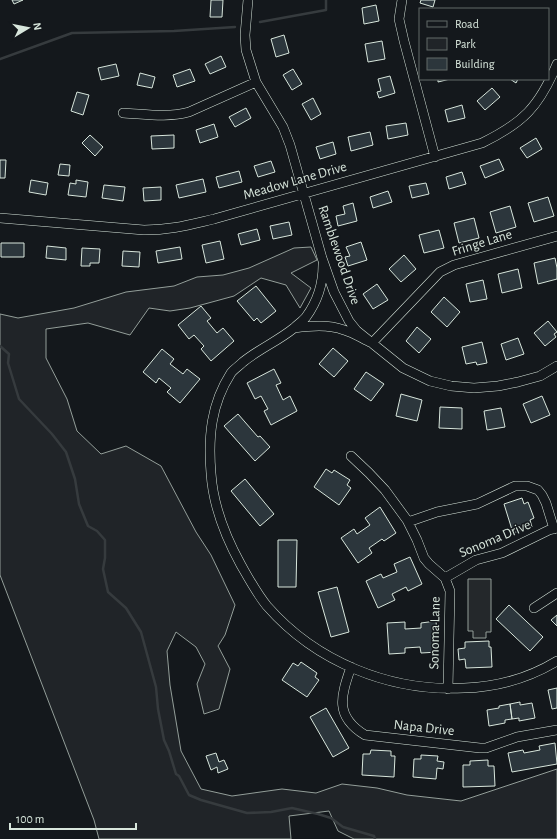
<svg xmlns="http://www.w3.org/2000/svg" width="557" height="839" font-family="'Alegreya Sans',sans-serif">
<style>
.green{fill:#202428;stroke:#939e99}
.parking{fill:#24282b;stroke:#939e99}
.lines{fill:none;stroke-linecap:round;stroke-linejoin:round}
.stream{stroke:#363b3e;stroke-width:2.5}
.building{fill:#2c363c;stroke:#d8e6dc}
.minor-casing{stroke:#d8e6dc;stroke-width:10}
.minor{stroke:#14181c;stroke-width:9}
.labels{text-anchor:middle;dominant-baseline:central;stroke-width:3;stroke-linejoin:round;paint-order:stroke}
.street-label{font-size:14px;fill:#d8e6dc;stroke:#14181c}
</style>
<rect width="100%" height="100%" fill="#14181c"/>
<path class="green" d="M311 247 317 260 291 273 311 288 300 308 286 285 261 278 234 296 190 308 170 311 149 308 130 335 88 323 46 329V358L67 399 77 431 101 454 126 446 161 466 196 532 211 555 235 605 225 635 218 646 230 669 219 709 204 714 197 684 205 664 196 647 176 632 167 651 170 685 181 751 201 789 232 796 282 789 316 793 342 784 377 788 407 795 461 801 557 769V839H354L338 831 329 811 289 816 291 839H99L94 820 0 575V314L18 318 74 308 126 292 174 286 197 277 223 275 249 268 294 248Z"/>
<path class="parking" d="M468 579H491V632H486V638H473V631H468Z"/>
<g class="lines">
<path class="stream" d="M260 22 326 10V0
M0 59 72 33 174 31 235 27
M0 346 9 354 8 363 19 399 52 434 66 452 75 479 79 504 88 526 97 531 105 540V558L103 569 108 592 126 608 141 632 156 687 158 709 164 740 169 751 176 774 179 776 189 795 201 800 247 813 271 812 292 808 318 814 331 818 343 827 374 836 375 839"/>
</g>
<path class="building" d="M12 0H23L14 4Z
M211 0H223L222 17H210Z
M421 0H435L433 7 420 3Z
M376 5 379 21 364 24 362 8Z
M284 35 289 53 276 57 271 39Z
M382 41 385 59 368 62 365 44Z
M221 56 226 67 210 74 205 64Z
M116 64 119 76 101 80 98 68Z
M190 69 195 81 177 87 173 75Z
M293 69 302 84 292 90 283 75Z
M140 73 155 77 152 88 137 85Z
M390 76 395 93 379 98 377 92 381 91 378 79Z
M438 79H450L438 82Z
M510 79H518L516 83Z
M492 88 500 97 485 110 477 101Z
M77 92 89 95 83 115 71 111Z
M313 98 321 114 311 120 302 104Z
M462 105 465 118 448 122 445 110Z
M246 108 251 118 235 127 229 117Z
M406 123 408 135 388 139 386 126Z
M214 124 218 137 200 143 196 130Z
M370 132 373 145 351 151 348 137Z
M90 135 103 147 95 156 82 143Z
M174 135V148L152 149 151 136Z
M536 138 542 149 527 158 520 148Z
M333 142 336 154 320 159 316 147Z
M499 159 504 170 485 178 480 166Z
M0 160H6L5 178H0Z
M271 161 275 172 258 177 254 166Z
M60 164 70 165 69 176 58 175Z
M239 171 242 182 219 188 216 177Z
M462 172 466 184 449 189 446 177Z
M203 179 206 192 179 198 176 185Z
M31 180 48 183 46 195 29 192Z
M76 180 88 182 86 197 68 195 70 183 76 184Z
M426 183 429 194 412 198 409 186Z
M104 185 125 187 123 201 102 198Z
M161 187V200L144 201 143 188Z
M388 191 392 202 373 208 370 197Z
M548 197 554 216 534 222 528 203Z
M353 203 357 221 338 226 336 216 345 214 343 206Z
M510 206 516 227 496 233 490 212Z
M474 218 479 238 459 243 454 223Z
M289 222 292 235 273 239 270 226Z
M257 229 260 240 241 245 238 234Z
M439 230 444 248 424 253 419 235Z
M220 241 224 259 206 263 202 245Z
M361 242 367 260 348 266 345 257 350 256 346 247Z
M1 243H24V257H1Z
M47 246 66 248V260L46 258Z
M180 247 182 259 158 263 156 251Z
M82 248 100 249 99 263H90V266H81Z
M123 251 140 252 139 267 122 266Z
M404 255 416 269 401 282 389 269Z
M555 258 557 268V279L538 284 534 263Z
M518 269 522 288 502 293 498 274Z
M483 280 487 299 470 302 466 284Z
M377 284 388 300 373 309 363 294Z
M256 286 276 311 261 323 257 318 254 321 237 301Z
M444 297 460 312 447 327 431 312Z
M201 306 211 318 207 321 217 333 223 328 234 341 211 361 201 349 204 346 194 335 189 339 178 325Z
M548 321 557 332 554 334 556 337 545 346 534 333Z
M417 327 431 339 419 353 406 341Z
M518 338 524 354 506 360 501 344Z
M482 342 487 363 477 365 476 362 466 364 462 347Z
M333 348 348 361 334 377 319 364Z
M162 349 174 359 170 364 183 374 187 369 200 379 180 403 167 392 171 388 159 378 156 383 143 372Z
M274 369 281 383 276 385 283 400 290 396 297 411 271 425 264 411 268 409 261 396 255 399 247 383Z
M366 372 384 384 371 401 354 389Z
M401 394 422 400 417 421 396 416Z
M542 396 550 415 531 423 523 404Z
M440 407 462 408V429L439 428Z
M501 408 505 427 487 430 484 411Z
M238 414 258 437 260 436 270 447 255 461 224 426Z
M326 469 332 473 334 470 350 480 347 485 351 488 339 505 314 487Z
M245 479 274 514 260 526 231 491Z
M522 498 524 504 528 502 534 518 530 520 532 527 513 533 504 504Z
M380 507 396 533 384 541 382 539 369 548 372 553 358 563 341 538 354 529 357 534 370 525 365 518Z
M278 540H297L296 587H278Z
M410 557 422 584 408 591 406 587 392 594 395 600 378 608 366 581 381 574 383 578 397 572 394 564Z
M337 587 349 632 331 637 318 592Z
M509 605 543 637 530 651 496 619Z
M557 615V626L551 620Z
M436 621 438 652 421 653 420 647 405 648V653L389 654 387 623 405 622V629L421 628V623Z
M489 641V647H491L492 667 466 668 465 659 459 660 458 649 465 648V642Z
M301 662 317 673 315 677 319 680 307 697 282 680 293 663 298 666Z
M557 688V708L552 709 548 690Z
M520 702V705L532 703 535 718 519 721V718L512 719 510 704Z
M510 704 512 719 505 720V723L489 726 487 710 499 708V706Z
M326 708 349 748 333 757 310 717Z
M555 743 557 764 512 772 508 753 523 750 524 753 540 750 539 746Z
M371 750 391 751V756H395L394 777 362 775 363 754H370Z
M216 753 219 762 224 760 228 769 218 773 217 767 211 770 206 756Z
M421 755 438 756 437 761 444 762 443 769 437 768 436 779 413 777 414 759H421Z
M488 760V766H494L495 786 463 787V765H470V761Z"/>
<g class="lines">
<g class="minor-casing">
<path id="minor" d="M248 0 245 35 246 50 256 82 283 127 290 145 322 258 334 292 349 321 357 331 403 368 430 381 451 386 474 388 498 386 518 382 540 376 557 366
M402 0 399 19 404 41 435 157
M123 113C145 114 167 118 189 112L256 82
M0 218 144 230C171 230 188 225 214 219L482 143C523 123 539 107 557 64
M323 265C323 283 317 302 306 317 303 321 298 324 294 328 310 326 328 324 344 330 354 333 363 339 372 343L440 272 454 265 557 236
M294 328C278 341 259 349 243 362 239 366 234 369 231 373 211 404 208 437 211 473 213 506 225 536 241 565 249 579 257 594 267 606 316 662 390 692 464 688 496 687 529 678 557 661
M351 456 369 473 385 490 407 520 417 540 424 558 429 564 445 578 450 591 448 689
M408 522 437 512 477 504 515 486H527L538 490 542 495 546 503 554 529
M445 578 476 560 502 553 549 530 557 528
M534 608 557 593
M351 667C341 696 334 716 365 735L480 748H486L517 737 557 730"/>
</g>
<use href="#minor" class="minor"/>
</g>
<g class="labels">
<g class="street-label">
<text transform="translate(295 181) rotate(-16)">Meadow Lane Drive</text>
<text transform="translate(482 243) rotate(-17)">Fringe Lane</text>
<text transform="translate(339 255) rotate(71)">Ramblewood Drive</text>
<text transform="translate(495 539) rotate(-23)">Sonoma Drive</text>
<text transform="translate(435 633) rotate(-89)">Sonoma Lane</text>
<text transform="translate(424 728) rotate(6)">Napa Drive</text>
</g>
</g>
<rect x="419" y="8" width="130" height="72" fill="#14181c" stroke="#626a69"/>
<rect x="427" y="21" width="20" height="6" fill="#14181c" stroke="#626a69"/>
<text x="455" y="28" font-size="12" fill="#d8e6dc">Road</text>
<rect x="427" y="38" width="20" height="12" fill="#202428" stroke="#626a69"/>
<text x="455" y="48" font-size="12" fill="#d8e6dc">Park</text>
<rect x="427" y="58" width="20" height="12" fill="#2c363c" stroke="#626a69"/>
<text x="455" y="68" font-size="12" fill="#d8e6dc">Building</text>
<g transform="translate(28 28) rotate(80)" stroke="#14181c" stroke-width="3" paint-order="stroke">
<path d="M0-3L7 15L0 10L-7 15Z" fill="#d8e6dc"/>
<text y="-6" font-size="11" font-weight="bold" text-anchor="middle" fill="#d8e6dc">N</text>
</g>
<path d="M10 823v6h126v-6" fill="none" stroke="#d8e6dc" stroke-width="2"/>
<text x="16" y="823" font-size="12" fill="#d8e6dc" stroke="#14181c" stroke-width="3" paint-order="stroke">100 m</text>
</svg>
